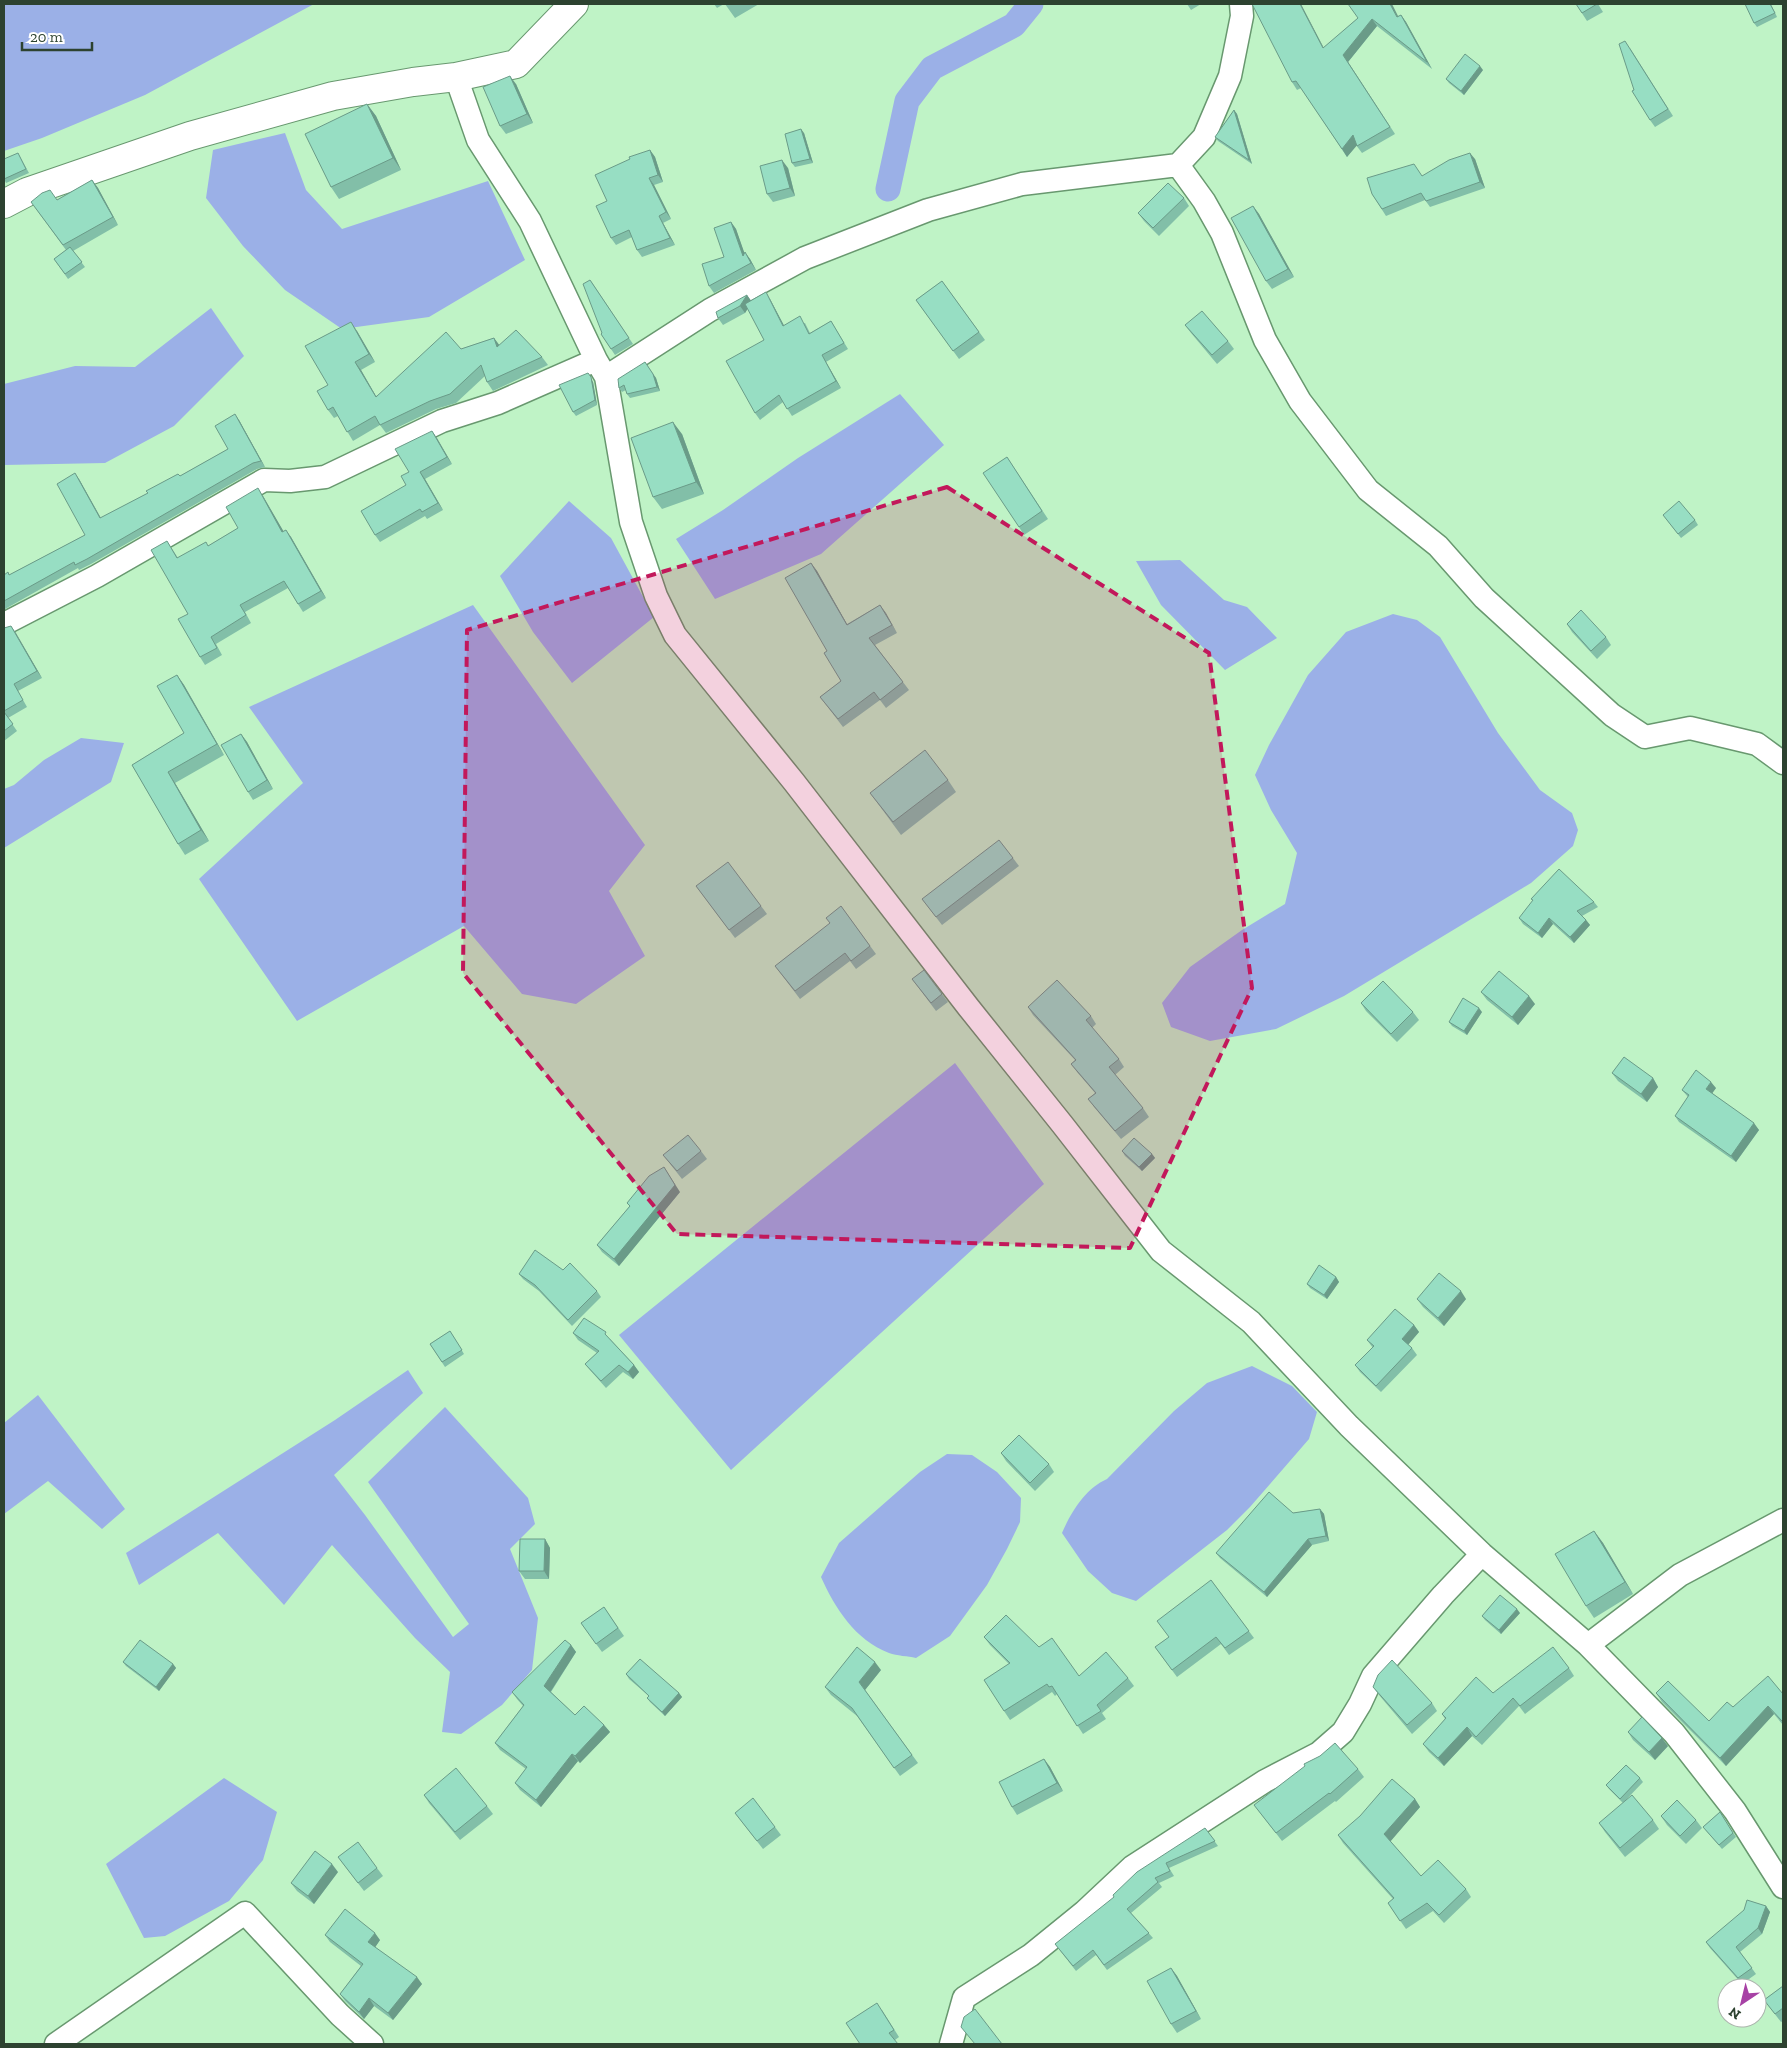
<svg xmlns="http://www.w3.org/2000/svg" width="1787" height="2048" font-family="'Zilla Slab',serif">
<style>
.water{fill:#9bb0e7}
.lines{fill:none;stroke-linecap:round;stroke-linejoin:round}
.canal{stroke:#9bb0e7;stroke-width:25}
.street-casing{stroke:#68986f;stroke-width:25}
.secondary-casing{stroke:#68986f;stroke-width:30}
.street{stroke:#fff;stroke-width:22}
.secondary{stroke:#fff;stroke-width:28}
.wall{fill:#82bfa8}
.shaded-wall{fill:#6a9b88}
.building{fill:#97dec3;stroke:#6a9b88}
.marked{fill:#c2185b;fill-opacity:0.2;stroke:#c2185b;stroke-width:4;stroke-dasharray:10 6;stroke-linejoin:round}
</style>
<rect width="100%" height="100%" fill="#bff3c6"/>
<path class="water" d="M4 4H314L145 95 42 138 4 151Z
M285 133 306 190 342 229 488 181 525 260 429 317 342 329 285 290 243 246 206 198 213 150Z
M211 308 244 356 174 426 105 463 4 465V384L75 366 135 367Z
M900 394 944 445 821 554 715 599 676 539 723 510 798 458Z
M569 501 611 538 654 617 572 683 533 632 500 576Z
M1180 560 1224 600 1247 607 1277 638 1225 670 1161 605 1136 561Z
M473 605 645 845 609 891 645 956 576 1004 522 994 464 926 297 1021 199 879 303 783 249 707Z
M1393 614 1417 620 1440 637 1498 733 1540 790 1572 813 1578 830 1573 846 1531 883 1344 996 1276 1029 1210 1041 1171 1027 1162 1003 1190 967 1242 930 1285 904 1297 853 1271 810 1255 775 1269 745 1308 675 1346 632Z
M81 738 124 743 111 782 4 848V789L14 785 44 760Z
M955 1063 1044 1184 731 1470 619 1335Z
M1252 1366 1292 1386 1317 1412 1309 1439 1250 1507 1227 1530 1136 1601 1112 1593 1088 1571 1062 1533C1071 1512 1086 1488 1107 1479L1174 1411 1207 1383Z
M408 1370 423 1393 334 1475 365 1515 453 1637 469 1624 368 1482 445 1407 528 1498 535 1524 510 1549 538 1618 532 1670 502 1705 461 1734 442 1732 450 1672 415 1638 332 1545 284 1605 218 1533 139 1585 126 1553 335 1420Z
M38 1395 125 1509 102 1529 48 1481 4 1514V1423Z
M947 1454 972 1455 997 1472 1021 1498 1020 1522 1007 1549 987 1585 950 1636 916 1658C908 1656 897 1656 889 1653 855 1640 835 1608 821 1577L839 1543 920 1472Z
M224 1778 277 1812 263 1860 229 1901 165 1936 144 1938 106 1864Z"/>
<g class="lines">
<path class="canal" d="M888 189 907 101 932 68 1014 25 1031 4"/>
<g class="street-casing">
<path id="street" d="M456 77 478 140 530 221 596 360
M1178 165 1204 201 1222 233 1265 340 1300 401 1368 490 1438 546 1484 598 1612 715 1645 737 1690 728 1757 744 1783 763
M606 377 631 522 656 596 675 635 794 782 969 1008 1062 1124 1161 1251 1251 1322 1349 1426 1482 1554 1588 1645 1674 1733 1735 1811 1783 1887
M4 624 97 576 264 480 290 481 325 477 442 421 498 403 596 360 606 377 710 310 805 258 928 210 1022 184 1178 165 1204 137 1230 76 1242 16 1241 4
M1588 1645 1680 1575 1783 1520
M56 2044 245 1913 340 2015 372 2044
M951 2044 964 1998 1031 1955 1084 1912 1132 1867 1265 1781 1319 1753 1343 1732 1360 1704 1373 1676 1443 1595 1482 1554"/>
</g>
<g class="secondary-casing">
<path id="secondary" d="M4 204 27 192 190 136 333 96 413 82 456 77 516 64 574 4"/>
</g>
<use href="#street" class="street"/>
<use href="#secondary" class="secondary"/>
</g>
<path class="wall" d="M714 4H724L717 8Z
M725 4H759L735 18Z
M1187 4H1201L1191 10Z
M1576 4H1598L1603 12 1587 21Z
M1771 4 1777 17 1757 27 1754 23Z
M1401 15 1406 22 1432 69 1377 26 1348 62 1395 134 1362 153 1356 145 1347 157 1301 88 1297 90 1292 82 1324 48 1358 18 1398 16Z
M1630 48 1673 116 1655 127 1650 120 1634 90Z
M1483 70 1464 95 1449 83 1446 79Z
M516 84 533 123 506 134 500 126Z
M367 104 376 116 401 170 339 199 331 187Z
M1234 110 1237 114 1252 164 1218 141 1215 137Z
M804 133 813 163 795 167 792 163Z
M650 150 655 157 663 182 654 185 671 219 663 223 675 245 642 257 637 250 632 237 616 245 611 238 607 201Z
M18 153 29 173 6 183 4 179Z
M1475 159 1485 188 1430 207 1425 200 1386 216 1372 194Z
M788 168 795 196 773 202 767 194Z
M92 180 98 188 118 225 73 251 85 267 68 279 54 259 66 250 31 202 57 200Z
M1184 198 1189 206 1159 236 1144 221 1138 213Z
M1253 206 1259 214 1294 277 1272 289 1266 281Z
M731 222 736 229 744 253 750 259 756 270 714 293 709 286 724 257Z
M591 281 633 344 615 355 601 334 602 333Z
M942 281 985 340 959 359 916 300Z
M747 295 751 301 770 299 784 326 805 323 810 333 831 321 848 349 826 362 841 388 792 416 783 402 760 420 755 413 764 340 748 308 745 313 723 325 718 318Z
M1185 325 1228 341 1234 349 1217 364 1191 333Z
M357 331 375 362 361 370 376 396 461 349 494 338 499 345 542 357 548 365 493 391 487 382 485 376 456 403 436 409 386 433 380 425 353 441 338 416 334 418 328 410Z
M645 362 656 378 660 391 630 398 627 394 626 390 622 392 619 388Z
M593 382 597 405 576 416 573 412Z
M239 420 265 467 257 469 91 564 79 570 78 568 5 609 4 607V575H9L85 535 79 479 101 518 180 476 228 449Z
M432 431 452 464 425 479 443 510 427 519 425 516 380 542 375 535 406 485 409 472Z
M682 434 704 494 662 509 653 497Z
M1007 457 1048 519 1024 535 1019 527Z
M263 496 283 531 291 537 326 598 303 612 288 588 245 612 251 623 216 644 222 655 205 665 200 657 167 541 178 558 208 546 238 528Z
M1663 515 1695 520 1698 525 1681 538Z
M811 563 817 571 847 624 880 605 897 633 875 645 909 690 886 708 880 700 843 727 820 697 841 681 827 651Z
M1567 624 1606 637 1611 645 1597 659 1572 632Z
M11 626 42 678 18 691 27 707 8 718 17 731 4 741V628Z
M177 675 184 685 224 755 175 783 209 841 185 855 178 844 132 765 184 733Z
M241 734 247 742 273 789 253 800 248 792Z
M948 780 956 792 901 835 870 793Z
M1013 858 1019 866 942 925 922 899Z
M696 886 761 906 767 914 735 938Z
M1594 902 1598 907 1582 916 1586 920 1590 925 1574 943 1553 924 1542 938 1523 924 1519 918Z
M841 906 876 954 856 969 850 961 800 999 775 966 830 924Z
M912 979 942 994 948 1002 936 1011Z
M1481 992 1535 1004 1518 1025 1487 1000Z
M1361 1003 1413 1012 1419 1020 1397 1042 1366 1011Z
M1028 1007 1091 1016 1096 1024 1092 1028 1119 1059 1124 1067 1115 1075 1143 1108 1149 1117 1121 1139 1094 1107 1088 1099 1095 1093 1077 1072 1071 1064 1075 1060 1033 1015Z
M1482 1012 1467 1035 1452 1026 1449 1022Z
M1612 1073 1653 1078 1658 1087 1647 1102 1618 1081Z
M1716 1088 1712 1093 1759 1130 1736 1162 1679 1122 1675 1116 1688 1097 1682 1090Z
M701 1151 707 1159 682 1179 663 1155Z
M1122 1151 1152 1154 1155 1158 1142 1171 1125 1156Z
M680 1192 619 1266 602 1252 597 1245 630 1206 627 1203Z
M563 1270 597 1291 601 1297 572 1326 539 1291 523 1279 519 1274Z
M1336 1277 1339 1282 1327 1299 1310 1288 1307 1284Z
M1417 1299H1466L1444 1326 1423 1307Z
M1414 1325 1419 1332 1408 1345 1412 1348 1417 1355 1381 1392 1360 1372 1355 1365 1373 1348 1367 1340Z
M450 1331 464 1354 445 1367 430 1344Z
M573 1333 610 1339 634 1365 639 1372 633 1379 623 1372 606 1388 590 1370 585 1364 597 1353 578 1340Z
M1001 1453 1049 1464 1054 1472 1035 1491 1006 1461Z
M1320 1509 1324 1514 1329 1541 1312 1545 1267 1597 1220 1558 1216 1553 1293 1513Z
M1594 1531 1603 1543 1633 1594 1594 1618 1586 1606Z
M545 1539 550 1548 549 1579H525L519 1571Z
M1211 1580 1254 1638 1229 1655 1221 1644 1177 1677 1155 1647 1169 1637Z
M604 1607 624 1636 602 1652 581 1623Z
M1520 1613 1501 1634 1485 1620 1482 1616Z
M984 1637 1039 1647 1079 1676 1128 1678 1134 1686 1102 1713 1106 1719 1083 1734 1057 1694 1055 1696 1052 1692 1010 1720 1004 1711 1009 1664 990 1645Z
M571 1645 576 1652 551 1692 575 1715 604 1725 610 1732 580 1763 578 1761 541 1807 520 1790 515 1783 526 1769 500 1750 495 1743 523 1706 517 1699 512 1692Z
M123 1662 173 1664 176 1668 159 1691 126 1666Z
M1569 1668 1574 1676 1525 1714 1519 1706 1482 1745 1472 1736 1444 1766 1429 1752 1423 1744 1445 1719 1442 1714 1493 1693Z
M881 1670 865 1690 918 1763 900 1776 857 1716 831 1695 825 1687Z
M626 1674 679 1693 682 1697 665 1716 650 1702 647 1698 649 1696 629 1679Z
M1373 1687 1432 1703 1437 1711 1412 1734 1379 1695Z
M1656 1693 1709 1721 1733 1707 1783 1694V1725L1774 1714 1726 1766 1662 1702Z
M1628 1732 1668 1746 1655 1760 1633 1740Z
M1044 1759 1050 1767 1063 1791 1017 1815 1012 1807Z
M1358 1769 1364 1777 1336 1802 1335 1801 1282 1841 1254 1805Z
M1640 1778 1643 1782 1623 1803 1609 1789 1606 1785Z
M424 1795 487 1806 493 1814 460 1840 429 1803Z
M1415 1799 1420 1807 1390 1841 1421 1876 1466 1889 1471 1897 1444 1923 1433 1911 1406 1929 1388 1903 1393 1899 1343 1843 1338 1835Z
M1720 1812 1736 1837 1722 1849 1703 1827Z
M735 1813 775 1827 781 1835 763 1849Z
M1661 1816 1696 1820 1702 1828 1686 1844 1667 1825Z
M1653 1820 1659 1829 1625 1857 1605 1832 1599 1823Z
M1205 1828 1218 1846 1169 1868 1174 1876 1159 1883 1162 1887 1131 1913 1153 1938 1107 1970 1096 1955 1076 1971 1055 1944Z
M338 1857 377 1868 383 1876 364 1891Z
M338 1872 314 1904 297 1891 291 1883Z
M1766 1906 1770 1912 1762 1934 1740 1952 1756 1974 1742 1984 1710 1948 1706 1942Z
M325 1935 380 1940 375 1947 422 1984 393 2020 374 2006 364 2019 345 2001 340 1994 361 1966 330 1942Z
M1171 1968 1177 1976 1201 2019 1177 2033 1171 2024Z
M1783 1986V2021L1781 2022 1764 2000Z
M882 2010 899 2037 895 2040 860 2044Z"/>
<path class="shaded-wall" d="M1300 4H1301L1328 56 1323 48Z
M1390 4H1392L1402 24 1397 17Z
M1401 15 1406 22 1432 69 1427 62Z
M1372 19 1377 26 1348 62 1395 134 1343 55Z
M1480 66 1483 70 1464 95 1461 91Z
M510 76 516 84 533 123 527 114Z
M367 104 376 116 401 170 393 158Z
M1234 110 1237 114 1252 164 1249 160Z
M801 129 804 133 813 163 810 159Z
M1353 135 1359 143 1347 157 1342 149Z
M650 150 655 157 663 182 658 175Z
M1470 153 1475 159 1485 188 1480 182Z
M782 160 788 168 795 196 790 188Z
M649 178 654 185 671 219 666 212Z
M92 180 98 188 118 225 113 217Z
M1253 206 1259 214 1294 277 1288 269Z
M659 216 663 223 675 245 670 238Z
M731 222 736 229 748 263 743 256Z
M745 252 750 259 756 270 751 263Z
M766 292 770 299 788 333 783 326Z
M747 295 752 302 745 313 740 306Z
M351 322 357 331 375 362 369 354Z
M494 338 500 346 497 347Z
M822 355 826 362 841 388 836 381Z
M355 362 361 370 381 405 376 397Z
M588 373 593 382 597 405 595 400Z
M653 374 656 378 660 391 657 387Z
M235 414 239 420 265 467 261 461Z
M673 422 682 434 704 494 696 482Z
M432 431 437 438 452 464 447 457Z
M420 472 425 479 443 510 438 503Z
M75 473 79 479 104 524 100 518Z
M258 488 263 496 288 539 282 532Z
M286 530 291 537 326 598 321 591Z
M811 563 817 571 852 633 847 625Z
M880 605 886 613 897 633 892 625Z
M11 626 16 633 42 678 37 671Z
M177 675 184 685 224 755 217 744Z
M241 734 247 742 273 789 267 780Z
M168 772 175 783 209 841 201 830Z
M1549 918 1553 924 1542 938 1538 933Z
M1586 920 1590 925 1574 943 1570 937Z
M1529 996 1535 1004 1518 1025 1512 1017Z
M1479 1008 1482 1012 1467 1035 1464 1031Z
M1653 1078 1658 1087 1647 1102 1641 1094Z
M1711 1082 1716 1088 1711 1095 1706 1089Z
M1754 1123 1759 1130 1736 1162 1731 1156Z
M1152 1154 1155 1158 1142 1171 1139 1167Z
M664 1167 680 1192 619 1266 614 1259Z
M1336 1277 1339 1282 1327 1299 1324 1295Z
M1461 1291 1466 1299 1444 1326 1438 1318Z
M1414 1325 1419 1332 1407 1346 1402 1339Z
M634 1365 639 1372 633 1379 628 1372Z
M1320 1509 1324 1514 1329 1541 1326 1536Z
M1594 1531 1603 1543 1633 1594 1625 1582Z
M545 1539 550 1548 549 1579 544 1571Z
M1308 1539 1312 1545 1267 1597 1264 1592Z
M1517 1609 1520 1613 1501 1634 1499 1630Z
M571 1645 576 1652 549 1694 544 1686Z
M875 1662 881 1670 865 1690 859 1682Z
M173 1664 176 1668 159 1691 156 1687Z
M679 1693 682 1697 665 1716 662 1712Z
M1768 1706 1774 1714 1726 1766 1720 1758Z
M604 1725 610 1732 580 1763 575 1756Z
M1467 1727 1472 1736 1444 1766 1438 1758Z
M1662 1738 1668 1746 1655 1760 1649 1752Z
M572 1754 578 1761 541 1807 536 1800Z
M1044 1759 1050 1767 1063 1791 1057 1783Z
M1415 1799 1420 1807 1390 1842 1384 1834Z
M332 1864 338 1872 314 1904 308 1896Z
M1766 1906 1770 1912 1762 1934 1758 1928Z
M375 1933 380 1940 374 1949 368 1942Z
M1171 1968 1177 1976 1201 2019 1196 2011Z
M417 1977 422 1984 393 2020 388 2013Z
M369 1998 374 2006 364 2019 359 2012Z"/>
<path class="building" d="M1252 4H1300L1323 48 1358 18 1348 4H1390L1397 17 1401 15 1427 62 1372 19 1343 55 1390 127 1357 146 1353 135 1342 149 1296 81 1292 82Z
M1576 4H1597L1582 13Z
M1745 4H1770L1775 13 1754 23Z
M1625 41 1668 109 1650 120 1632 91 1634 90 1619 44Z
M1465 54 1480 66 1461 91 1446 79Z
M510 76 527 114 500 126 483 87Z
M367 104 393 158 331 187 305 134Z
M1234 110 1249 160 1215 137Z
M801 129 810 159 792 163 785 134Z
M650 150 658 175 649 178 666 212 659 216 670 238 637 250 629 230 611 238 596 206 607 201 595 175 630 159 629 157Z
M18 153 26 169 4 179V159Z
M1470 153 1480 182 1426 201 1421 193 1382 209 1372 194 1367 178 1414 164 1422 176 1449 160Z
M782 160 790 188 767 194 760 166Z
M92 180 113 217 63 245 31 202 42 193 50 190 57 200Z
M1168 183 1184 198 1153 228 1138 213Z
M1253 206 1288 269 1266 281 1231 218Z
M731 222 743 256 745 252 751 263 709 286 702 264 724 257 714 228Z
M70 247 82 262 65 274 54 259Z
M590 280 629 338 611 349 601 334 602 333 583 284Z
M942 281 979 332 953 351 916 300Z
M766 292 783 326 800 316 809 334 831 321 844 343 822 355 836 381 787 409 779 395 755 413 726 361 764 340 745 304Z
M747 295 740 306 718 318 716 312Z
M1202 311 1228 341 1212 355 1185 325Z
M351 322 369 354 355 362 376 397 446 332 461 349 494 338 497 347 516 330 542 357 487 382 481 365 450 394 430 401 380 425 375 416 347 432 333 407 328 410 317 391 328 385 305 346Z
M645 362 653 374 657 387 627 394 624 385 619 388 618 379Z
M588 373 591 377 595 400 573 412 559 385Z
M235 414 261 461 253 463 87 559 75 565 74 562 4 601V575L8 572 9 575 85 535 57 484 75 473 100 518 148 493 146 491 178 474 180 476 228 449 215 426Z
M673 422 696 482 653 497 631 438Z
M432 431 447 457 420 472 438 503 422 512 420 509 375 535 361 511 406 485 401 476 409 472 395 449Z
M1007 457 1042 511 1019 527 983 473Z
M258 488 282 532 286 530 321 591 298 604 284 581 240 605 246 615 211 637 217 648 200 657 178 619 188 614 151 550 167 541 177 558 206 542 208 546 238 528 226 507Z
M1679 501 1695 520 1678 534 1663 515Z
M811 563 847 625 880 605 892 625 869 638 903 682 880 700 874 692 838 719 820 697 841 681 824 653 827 651 785 578Z
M1581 610 1606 637 1591 651 1567 624Z
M11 626 37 671 14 684 23 700 4 711V628Z
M177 675 217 744 168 772 201 830 178 844 132 765 184 733 157 686Z
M4 712 13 724 4 731Z
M241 734 267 780 248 792 221 745Z
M925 750 948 780 893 822 870 793Z
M999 840 1013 858 936 917 922 899Z
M728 862 761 906 729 930 696 886Z
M1559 869 1594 902 1577 911 1586 920 1570 937 1549 918 1538 933 1519 918 1533 900 1531 899Z
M841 906 870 946 851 961 845 953 795 991 775 966 830 923 826 918Z
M924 970 942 994 931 1003 912 979Z
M1499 971 1529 996 1512 1017 1481 992Z
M1057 980 1091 1016 1086 1020 1119 1059 1109 1067 1143 1108 1115 1131 1088 1099 1096 1093 1071 1064 1076 1060 1028 1007Z
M1383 981 1413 1012 1391 1034 1361 1003Z
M1463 998 1479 1008 1464 1031 1449 1022Z
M1624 1057 1653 1078 1641 1094 1612 1073Z
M1696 1070 1711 1082 1706 1089 1754 1123 1731 1156 1675 1116 1689 1095 1682 1090Z
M688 1135 701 1151 677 1171 663 1155Z
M1134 1138 1152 1154 1139 1167 1122 1151Z
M664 1167 675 1185 614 1259 597 1245 630 1206 627 1203 649 1176Z
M535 1250 563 1270 570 1263 597 1291 568 1320 535 1285 519 1274Z
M1319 1265 1336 1277 1324 1295 1307 1284Z
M1439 1273 1461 1291 1438 1318 1417 1299Z
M1395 1309 1414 1325 1402 1339 1412 1348 1376 1386 1355 1365 1374 1346 1367 1340Z
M584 1318 606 1332 605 1334 634 1365 628 1372 619 1365 601 1381 585 1364 599 1351 573 1333Z
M450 1331 462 1350 442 1362 430 1344Z
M1019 1435 1049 1464 1030 1483 1001 1453Z
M1269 1492 1293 1513 1320 1509 1326 1536 1308 1539 1264 1592 1216 1553Z
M1594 1531 1625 1582 1586 1606 1555 1554Z
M520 1539H545L544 1571H519Z
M1211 1580 1249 1631 1225 1648 1216 1637 1172 1670 1155 1647 1169 1637 1157 1621Z
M1500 1595 1517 1609 1499 1630 1482 1616Z
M604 1607 618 1628 596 1644 581 1623Z
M1006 1615 1039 1647 1052 1638 1079 1676 1106 1652 1128 1678 1097 1705 1101 1711 1077 1726 1052 1686 1049 1687 1047 1684 1004 1711 984 1680 1010 1663 984 1637Z
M140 1640 173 1664 156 1687 123 1662Z
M565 1640 571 1645 544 1686 575 1715 584 1706 604 1725 575 1756 572 1754 536 1800 515 1783 527 1767 495 1743 524 1705 512 1692Z
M857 1647 875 1662 859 1682 912 1755 894 1768 852 1708 825 1687Z
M1553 1647 1569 1668 1520 1706 1513 1698 1476 1737 1467 1727 1438 1758 1423 1744 1446 1718 1442 1714 1476 1677 1493 1693Z
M640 1659 679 1693 662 1712 647 1698 649 1696 626 1674Z
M1392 1660 1432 1703 1407 1725 1373 1687 1378 1675Z
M1768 1676 1783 1694V1720L1782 1721 1768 1706 1720 1758 1656 1693 1668 1681 1709 1721 1727 1702 1733 1707Z
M1642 1717 1662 1738 1649 1752 1628 1732Z
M1335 1743 1358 1769 1330 1794 1329 1793 1276 1833 1254 1805 1305 1766 1304 1764 1320 1756Z
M1044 1759 1057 1783 1012 1807 999 1782Z
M1626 1765 1640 1778 1620 1799 1606 1785Z
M456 1768 487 1806 455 1832 424 1795Z
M1392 1779 1415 1799 1384 1834 1421 1876 1438 1860 1466 1889 1439 1915 1427 1903 1400 1921 1388 1903 1394 1898 1338 1835 1360 1816Z
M1632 1795 1653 1820 1620 1848 1599 1823Z
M753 1798 775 1827 757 1841 735 1813Z
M1677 1800 1696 1820 1680 1836 1661 1816Z
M1720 1812 1733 1833 1719 1845 1703 1827Z
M1205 1828 1215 1841 1166 1863 1170 1871 1155 1878 1158 1882 1127 1909 1149 1933 1104 1965 1093 1950 1073 1966 1055 1944 1114 1897 1113 1895 1137 1872Z
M358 1842 377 1868 358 1883 338 1857Z
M315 1851 332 1864 308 1896 291 1883Z
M1747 1900 1766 1906 1758 1928 1736 1947 1752 1968 1738 1978 1706 1942 1744 1910Z
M345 1909 375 1933 368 1942 417 1977 388 2013 369 1998 359 2012 340 1994 363 1964 325 1935Z
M1171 1968 1196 2011 1171 2024 1147 1981Z
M1783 1986V2008L1775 2014 1764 2000Z
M877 2003 894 2030 889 2033 898 2044H860L846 2023Z
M975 2009 1002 2044H975L961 2027 964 2017Z"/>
<path class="marked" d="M947 487 1209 653 1252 988 1130 1248 677 1234 463 973 467 630Z"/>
<rect width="1787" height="2048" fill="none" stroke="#2d4230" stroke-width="10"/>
<g transform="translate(1742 2003) rotate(215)"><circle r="24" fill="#ffffff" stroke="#abb3ac"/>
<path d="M0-4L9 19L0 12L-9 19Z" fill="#a741a5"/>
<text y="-8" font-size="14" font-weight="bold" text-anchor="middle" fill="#2d4230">N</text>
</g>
<path d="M22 42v8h70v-8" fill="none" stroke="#2d4230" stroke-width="2.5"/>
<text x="30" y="42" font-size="15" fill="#2d4230" stroke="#ffffff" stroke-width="4" paint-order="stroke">20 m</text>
</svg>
